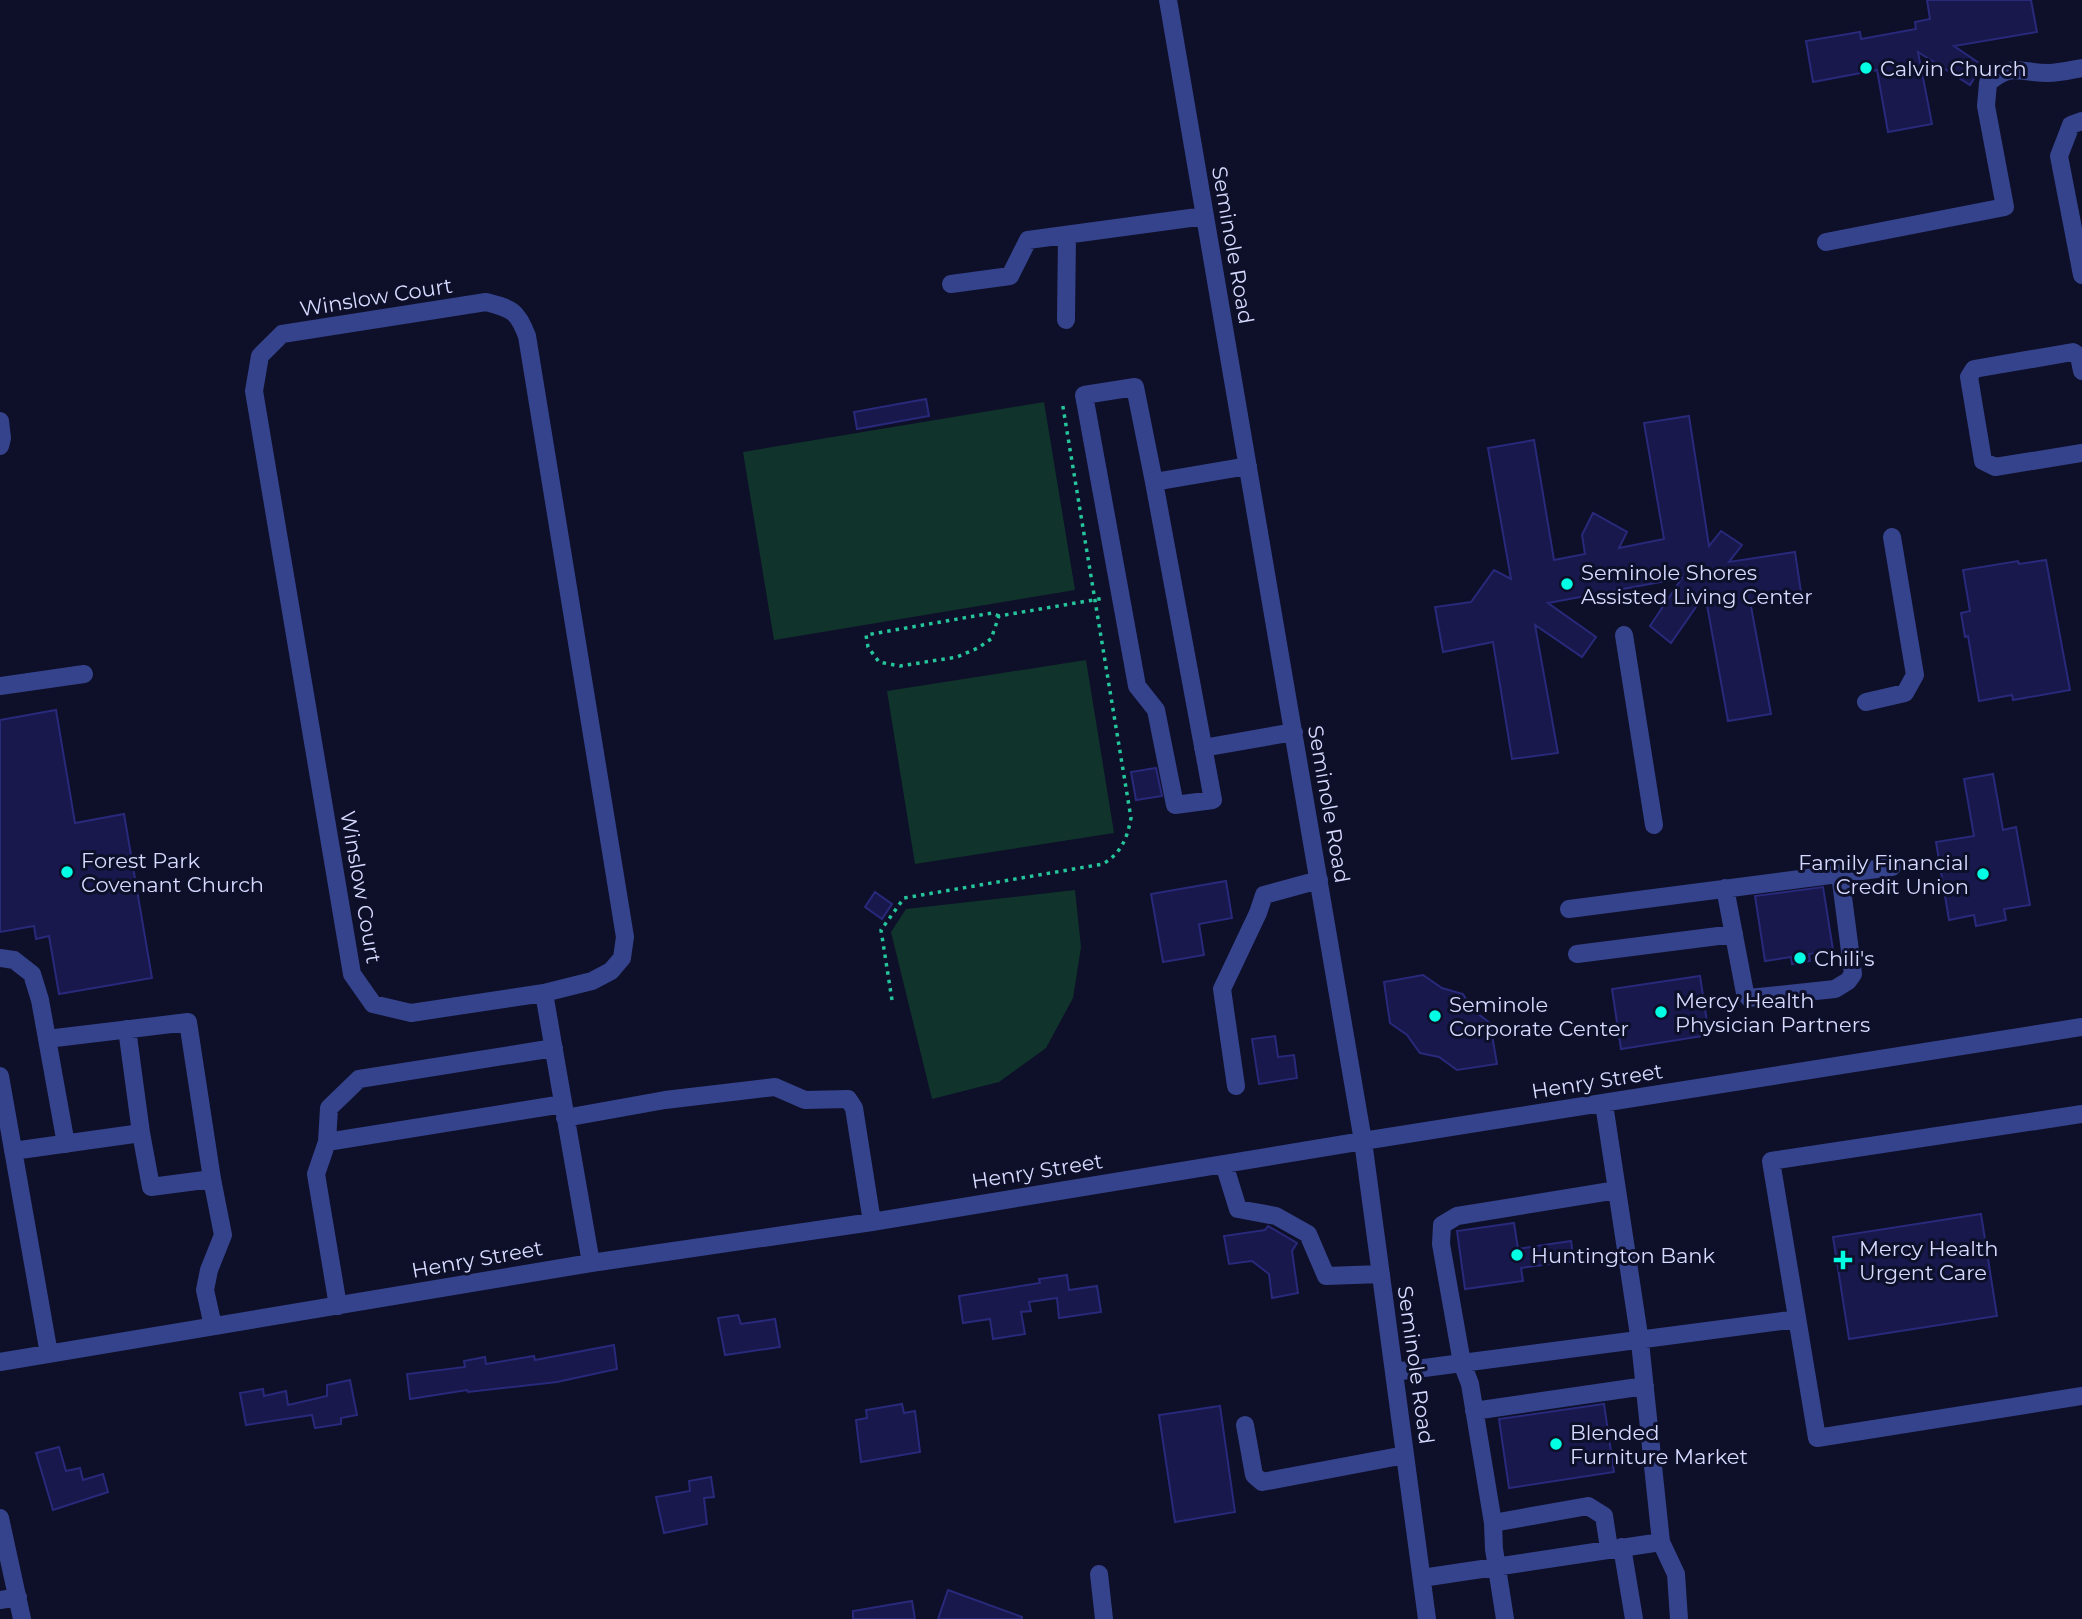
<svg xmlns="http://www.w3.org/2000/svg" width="2082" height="1619" font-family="Montserrat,sans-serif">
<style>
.green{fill:#10342b}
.building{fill:#18184c;stroke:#28297a;stroke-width:2}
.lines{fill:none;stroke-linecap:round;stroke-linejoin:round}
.path{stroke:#25c49a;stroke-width:3.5;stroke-dasharray:3.5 5;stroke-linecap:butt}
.minor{stroke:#35438c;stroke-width:18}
.poi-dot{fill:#02ffe4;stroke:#0e0f29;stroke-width:2.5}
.labels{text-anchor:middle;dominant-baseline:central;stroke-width:6;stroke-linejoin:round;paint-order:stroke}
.poi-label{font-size:21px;fill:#d6daff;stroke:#0e0f29;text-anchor:start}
.street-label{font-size:21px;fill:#d6daff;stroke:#0e0f29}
</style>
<rect width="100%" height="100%" fill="#0e0f29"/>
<path class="green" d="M1044 402 1075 590 774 640 743 452Z
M1086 660 1114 833 915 864 887 691Z
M1075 890 1081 947 1073 998 1046 1048 999 1082 932 1099 891 932 906 909Z"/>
<path class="building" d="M1927 0H2031L2037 32 1954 46 1982 65 1970 85 1918 52 1932 124 1888 132 1877 70 1813 82 1806 41 1860 32 1861 39 1916 29 1915 22 1930 19Z
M926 399 929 416 857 429 854 412Z
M1689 416 1709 546 1721 531 1742 545 1729 562 1795 552 1801 592 1750 601 1771 714 1728 721 1705 594 1671 643 1650 626 1682 578 1548 603 1596 637 1582 657 1535 625 1558 753 1512 759 1493 642 1443 652 1435 607 1471 602 1494 570 1511 579 1488 448 1534 440 1554 560 1585 554 1582 535 1593 513 1627 532 1619 548 1664 539 1644 423Z
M2046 560 2070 690 2013 700 2012 695 1979 701 1968 636 1965 637 1961 613 1970 611 1963 570 2018 561 2019 564Z
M56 710 75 823 124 814 152 978 59 994 49 936 36 939 34 926 0 932V720Z
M1156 768 1162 796 1136 800 1131 772Z
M1993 774 2003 830 2016 827 2030 905 2004 909 2006 920 1976 926 1974 915 1949 920 1936 842 1974 836 1964 779Z
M1226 881 1232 918 1199 924 1204 955 1163 962 1151 894Z
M1823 887 1833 950 1809 954 1810 961 1792 964 1791 957 1765 961 1755 896Z
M875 892 892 904 882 919 865 907Z
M1423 975 1442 988 1463 994 1473 1010 1490 1023 1497 1064 1457 1070 1439 1057 1420 1053 1407 1035 1390 1023 1384 982Z
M1700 976 1709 1035 1621 1049 1612 989Z
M1275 1036 1278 1057 1294 1055 1297 1078 1259 1084 1252 1039Z
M1981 1214 1997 1316 1849 1339 1833 1237Z
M1514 1223 1518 1249 1571 1241 1574 1261 1521 1268 1523 1281 1465 1289 1457 1231Z
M1268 1226 1297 1243 1292 1251 1298 1293 1272 1298 1269 1274 1252 1261 1229 1264 1224 1236 1265 1230Z
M1067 1275 1069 1290 1097 1286 1101 1312 1059 1318 1057 1298 1029 1302 1031 1311 1021 1312 1025 1334 993 1339 990 1319 963 1323 959 1296 1040 1283 1039 1279Z
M738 1315 741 1324 775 1319 780 1347 725 1355 718 1318Z
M614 1345 617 1369 557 1382 468 1392 467 1390 410 1399 407 1374 465 1367 464 1361 485 1357 486 1364 534 1356 535 1360Z
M350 1380 357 1415 341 1418V1424L315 1428 312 1415 246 1425 240 1393 263 1389 264 1396 286 1391 288 1405 327 1396V1385Z
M902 1404 904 1413 915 1411 920 1452 861 1462 856 1420 867 1418 866 1410Z
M1604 1404 1614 1472 1509 1488 1499 1419Z
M1220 1406 1235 1512 1175 1522 1159 1415Z
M59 1447 66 1471 80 1468 83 1480 103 1474 108 1492 53 1510 36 1453Z
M711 1477 714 1497 704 1498 707 1524 664 1533 656 1497 690 1491 689 1481Z
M948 1590 1022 1617V1619H938Z
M912 1601 915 1619H853V1611Z"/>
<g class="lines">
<path class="path" d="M999 616 992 613 866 635 868 647 879 662 900 666 957 657 978 648 991 639 999 616 1105 598
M892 1000 881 930 904 898 1103 864C1121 853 1127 839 1131 818L1062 401"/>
<path class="minor" d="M1168 0 1363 1141 1427 1619
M2082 121 2071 125 2059 156 2082 275
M1826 242 2005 207 1986 106 1988 83C2013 62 2019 73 2048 73 2059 73 2071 70 2082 68
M951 284 1010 276 1028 240 1205 216
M486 302C512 309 517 310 527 336L625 937 622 958 611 971 592 981 544 993 411 1013 373 1004 352 974 254 391 260 356 282 334Z
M1066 320 1067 236
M2082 371 2079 356 2073 352 1974 369 1969 377 1983 461 1995 467 2082 453
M0 421 2 438 0 446
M1154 482 1213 800 1175 805 1156 710 1137 686 1084 395 1135 387 1154 482 1248 466
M1624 635 1654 825
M0 686 84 674
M1866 702 1905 693 1915 675 1892 537
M1203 748 1294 732
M1725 888 1745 993 1749 998 1835 989 1848 981 1853 974 1840 874
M1569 909 1892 867
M1577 954 1734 934
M0 958 14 960 32 974 40 1000 66 1144
M544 993 591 1263
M127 1029 141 1133
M47 1039 188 1022 212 1179 223 1235 209 1270 205 1290 213 1326
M0 1076 49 1354
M1236 1086 1222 989 1258 913 1264 895 1319 880
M1604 1104 1640 1342 1661 1542 1676 1574 1679 1619
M2082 1114 1771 1161 1817 1438 2082 1396
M565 1118 665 1100 775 1087 805 1100 848 1099 854 1108 872 1222
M327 1142 329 1108 359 1079 554 1048
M13 1151 141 1133 151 1187 212 1179
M1224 1164 1238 1209 1276 1216 1308 1234 1326 1276 1381 1274
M1617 1190 1457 1216 1442 1225 1441 1244 1462 1363 1797 1319
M338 1306 316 1174 327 1142 563 1104
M0 1362 591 1263 872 1222 1363 1141 2082 1027
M1394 1372 1462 1363 1470 1384 1493 1523
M1474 1411 1645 1386
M1245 1425 1254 1475 1262 1482 1405 1455
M0 1518 22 1619
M1622 1547 1634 1619
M1099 1574 1104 1619
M1422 1578 1661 1542
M0 1600 18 1597
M1505 1619 1494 1549 1493 1523 1588 1506 1604 1516 1609 1548"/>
</g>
<g class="poi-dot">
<circle cx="1866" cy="68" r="7"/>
<circle cx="1567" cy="584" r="7"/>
<circle cx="67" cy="872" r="7"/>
<circle cx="1983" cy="874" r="7"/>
<circle cx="1800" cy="958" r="7"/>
<circle cx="1661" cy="1012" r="7"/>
<circle cx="1435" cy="1016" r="7"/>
<circle cx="1517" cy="1255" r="7"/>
<path d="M1839.5 1249.5h7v7h7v7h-7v7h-7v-7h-7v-7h7z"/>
<circle cx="1556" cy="1444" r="7"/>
</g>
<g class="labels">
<g class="poi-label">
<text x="1880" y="68">Calvin Church</text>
<text x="1581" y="572">Seminole Shores<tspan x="1581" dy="24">Assisted Living Center</tspan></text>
<text x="81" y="860">Forest Park<tspan x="81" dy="24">Covenant Church</tspan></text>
<text x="1969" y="862" text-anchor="end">Family Financial<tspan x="1969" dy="24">Credit Union</tspan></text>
<text x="1814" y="958">Chili's</text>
<text x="1675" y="1000">Mercy Health<tspan x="1675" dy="24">Physician Partners</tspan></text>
<text x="1449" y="1004">Seminole<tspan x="1449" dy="24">Corporate Center</tspan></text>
<text x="1859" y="1248">Mercy Health<tspan x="1859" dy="24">Urgent Care</tspan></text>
<text x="1531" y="1255">Huntington Bank</text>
<text x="1570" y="1432">Blended<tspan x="1570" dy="24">Furniture Market</tspan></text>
</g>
<g class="street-label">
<text transform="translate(1233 245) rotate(80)">Seminole Road</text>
<text transform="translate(376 297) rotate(-9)">Winslow Court</text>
<text transform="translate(1329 804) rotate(80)">Seminole Road</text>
<text transform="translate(361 887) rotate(80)">Winslow Court</text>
<text transform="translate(1597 1081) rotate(-9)">Henry Street</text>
<text transform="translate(1037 1171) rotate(-9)">Henry Street</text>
<text transform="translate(477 1259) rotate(-10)">Henry Street</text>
<text transform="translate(1416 1365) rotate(82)">Seminole Road</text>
</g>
</g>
</svg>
